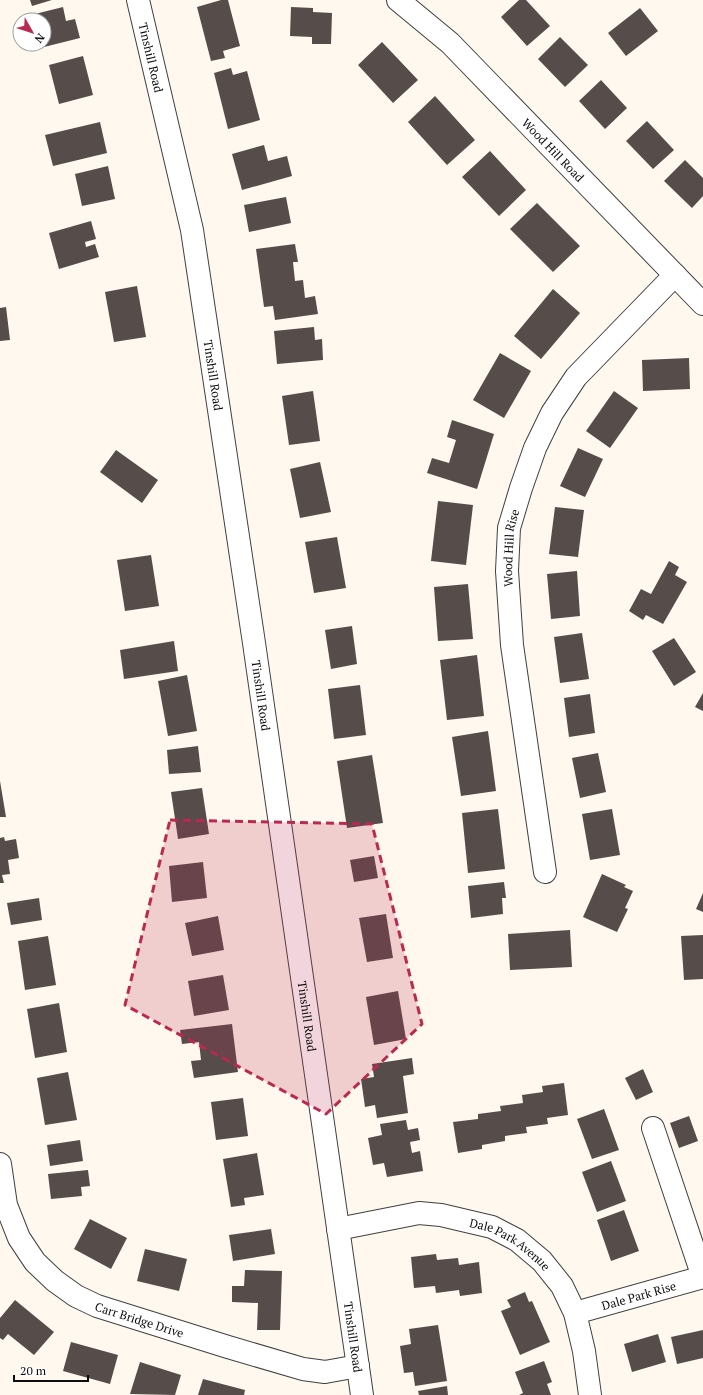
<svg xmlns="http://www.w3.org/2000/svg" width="703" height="1395" font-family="'PT Serif',serif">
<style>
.building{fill:#564c4a}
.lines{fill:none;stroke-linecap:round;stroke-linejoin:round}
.minor-casing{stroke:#404040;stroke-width:24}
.minor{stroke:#fff;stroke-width:22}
.marked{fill:#ba2950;fill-opacity:0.2;stroke:#ba2950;stroke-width:3;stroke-dasharray:8 5;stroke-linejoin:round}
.labels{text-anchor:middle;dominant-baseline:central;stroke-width:4;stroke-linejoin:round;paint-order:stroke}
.street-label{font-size:12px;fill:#0d0d0d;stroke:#fff}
</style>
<rect width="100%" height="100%" fill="#fef8ee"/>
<path class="building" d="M30 0H52L32 6Z
M221 0H228L240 46 223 51 225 58 211 61 197 7Z
M519 0H526L550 26 527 46 501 17Z
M63 7 66 21 75 19 80 38 44 47V20H37L35 14Z
M291 7 313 8V12L332 13 331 44H312V37L290 36Z
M640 8 658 31 626 56 608 33Z
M560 37 588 65 565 87 538 59Z
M382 42 418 80 393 103 358 65Z
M83 56 93 95 59 104 49 65Z
M231 68 233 75 247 71 260 120 228 129 214 73Z
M601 80 627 108 605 129 579 101Z
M435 96 475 140 447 165 408 122Z
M647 121 674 150 653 169 626 141Z
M100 122 107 153 53 166 45 135Z
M264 145 268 161 287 156 292 176 242 190 232 154Z
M490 151 526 190 499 216 462 177Z
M685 160 703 178V196L692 208 664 181Z
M108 166 115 199 82 206 75 174Z
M286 197 291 223 249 232 244 205Z
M537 203 580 246 553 272 510 229Z
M91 221 96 239 85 242 86 247 95 244 99 257 59 269 49 233Z
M295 244 298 262H293L295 281 303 280 305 298 315 296 318 314 275 320 273 306 264 307 256 249Z
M137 286 146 337 114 342 105 292Z
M553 289 580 313 541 359 514 336Z
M6 307 10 340 0 341V308Z
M314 327 315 340 322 339 323 360 277 364 274 331Z
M500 353 531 371 504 418 473 400Z
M689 358 690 389 643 391 642 360Z
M313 391 320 441 289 445 282 396Z
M614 391 638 408 610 448 586 431Z
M452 420 494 434 477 489 427 473 432 458 449 463 456 440 447 437Z
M578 448 603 459 585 497 560 486Z
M116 450 158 480 142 503 100 472Z
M320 462 331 512 300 518 290 469Z
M438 501 473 505 466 565 431 561Z
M555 507 584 510 578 557 549 554Z
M337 537 346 588 314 593 305 542Z
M151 555 159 606 125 611 117 560Z
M669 561 679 567 675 575 687 582 663 624 646 615 643 620 629 611 641 589 651 594Z
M577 571 580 616 551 619 547 574Z
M468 584 473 639 438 641 434 587Z
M352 626 357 664 331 669 325 630Z
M582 633 589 679 560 683 554 637Z
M674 638 696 672 674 686 652 651Z
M174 641 178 671 124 679 120 650Z
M477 655 484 716 447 720 440 660Z
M187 675 197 731 168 736 158 681Z
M360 685 366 735 334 739 328 689Z
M703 693V711L695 707Z
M590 694 595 733 569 737 564 698Z
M488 731 496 791 461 796 452 737Z
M198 746 201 772 169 774 167 750Z
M598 753 606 792 580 798 572 758Z
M372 755 383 823 347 828 337 761Z
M0 781 6 817H0Z
M202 788 209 834 178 839 171 792Z
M498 809 505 869 468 873 462 813Z
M612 809 620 855 590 860 582 814Z
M4 837 5 841 16 839 19 858 8 860 10 874 2 875 4 883H0V838Z
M374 856 378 878 354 882 350 860Z
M203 862 207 898 172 902 169 866Z
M602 874 626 885 624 887 633 891 625 908 628 909 617 932 583 917Z
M504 882 506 898H502L503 914 471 918 468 886Z
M703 893V912L696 909Z
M39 898 42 920 11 925 7 903Z
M386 914 393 958 367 962 359 918Z
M218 916 224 950 192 956 185 923Z
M570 930 572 967 510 970 508 934Z
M703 935V979L684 980 681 936Z
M48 936 56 985 25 990 18 941Z
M223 975 229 1010 194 1016 188 981Z
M398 991 406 1039 374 1045 366 997Z
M59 1003 67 1052 35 1058 27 1009Z
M232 1024 238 1072 194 1078 191 1061 201 1060 199 1042 182 1044 180 1030Z
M412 1058 414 1074 403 1076 408 1113 377 1118 375 1105 365 1107 361 1079 374 1077 372 1064Z
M643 1069 653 1092 636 1100 625 1078Z
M68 1072 77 1120 45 1125 37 1078Z
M564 1083 568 1115 547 1118 548 1124 526 1127 527 1133 505 1136V1141L482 1145V1149L458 1153 453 1122 478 1119V1114L501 1111 500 1106 523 1103 522 1095 543 1092 542 1086Z
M243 1098 248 1136 216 1140 211 1102Z
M604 1109 619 1150 592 1159 577 1119Z
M689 1116 698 1141 679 1148 670 1123Z
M406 1120 408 1130 418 1128 420 1140 410 1142 412 1153 420 1151 423 1171 387 1177 384 1163 373 1165 368 1138 382 1135 380 1124Z
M80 1140 83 1161 50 1166 47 1145Z
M257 1153 264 1195 244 1198 245 1205 231 1207 223 1159Z
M611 1161 626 1201 597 1212 582 1172Z
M88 1170 90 1186 81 1187 82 1196 51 1199 48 1174Z
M624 1210 639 1251 611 1261 597 1220Z
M90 1219 127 1238 111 1269 74 1249Z
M271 1229 275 1254 233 1261 229 1235Z
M145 1249 187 1259 179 1291 137 1281Z
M436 1254 437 1260 458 1258 459 1265 479 1262 482 1293 460 1296 459 1290 436 1293 435 1286 414 1288 411 1257Z
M245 1270 282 1271 280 1330H257L258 1303 232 1302V1286H244Z
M525 1292 529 1302 532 1301 550 1342 520 1355 501 1311 511 1307 507 1300Z
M15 1300 54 1332 34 1355 8 1334 3 1340 0 1338V1318Z
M438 1325 447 1381 415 1386 413 1372 404 1373 400 1346 411 1344 409 1329Z
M703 1330V1358L677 1364 671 1337Z
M658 1334 666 1362 632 1372 624 1344Z
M71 1342 118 1355 110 1384 63 1371Z
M544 1361 552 1382 547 1384 551 1395H519L523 1393 515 1372Z
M140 1362 181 1375 175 1395 130 1394Z
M203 1379 245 1390 244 1395H198Z
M447 1386 448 1395H419L418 1391Z"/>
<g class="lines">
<g class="minor-casing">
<g id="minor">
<path id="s1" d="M138 0 192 230 254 643 362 1395"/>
<path id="s2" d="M398 0 450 43 703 304"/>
<path id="s3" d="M545 872 512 645 507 571 509 528 521 488 535 448 552 413 576 377 675 275"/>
<path d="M653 1128 703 1277"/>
<path id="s4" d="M0 1164 6 1205 19 1238 35 1262 55 1281 76 1296 97 1306 228 1347 303 1369 325 1372 358 1366"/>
<path id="s5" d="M338 1229 419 1213 441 1215 492 1227 517 1240 542 1261 562 1286 575 1313 584 1351 590 1395"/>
<path id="s6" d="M575 1313 703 1277"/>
</g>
</g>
<use href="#minor" class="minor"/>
</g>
<path class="marked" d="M170 820 372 824 422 1024 326 1114 125 1005Z"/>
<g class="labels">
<g class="street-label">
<text stroke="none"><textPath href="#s1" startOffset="59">Tinshill Road</textPath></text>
<text stroke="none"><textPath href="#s2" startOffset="216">Wood Hill Road</textPath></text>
<text stroke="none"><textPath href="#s1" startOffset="383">Tinshill Road</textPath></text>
<text stroke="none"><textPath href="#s3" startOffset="327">Wood Hill Rise</textPath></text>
<text stroke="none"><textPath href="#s1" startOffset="707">Tinshill Road</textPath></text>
<text stroke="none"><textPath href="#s1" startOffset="1031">Tinshill Road</textPath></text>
<text stroke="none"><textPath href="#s5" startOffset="181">Dale Park Avenue</textPath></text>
<text stroke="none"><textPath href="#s6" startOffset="66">Dale Park Rise</textPath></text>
<text stroke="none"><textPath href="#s4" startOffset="227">Carr Bridge Drive</textPath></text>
<text stroke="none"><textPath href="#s1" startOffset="1355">Tinshill Road</textPath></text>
</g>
</g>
<g transform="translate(32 32) rotate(129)"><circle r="19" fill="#ffffff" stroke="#9e9e9e"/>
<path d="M0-3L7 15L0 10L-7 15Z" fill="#ba2950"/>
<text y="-6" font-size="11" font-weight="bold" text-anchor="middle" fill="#0d0d0d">N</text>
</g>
<path d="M14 1375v6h74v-6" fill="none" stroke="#0d0d0d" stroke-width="2"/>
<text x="20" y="1375" font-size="12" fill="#0d0d0d" stroke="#ffffff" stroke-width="3" paint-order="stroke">20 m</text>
</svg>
